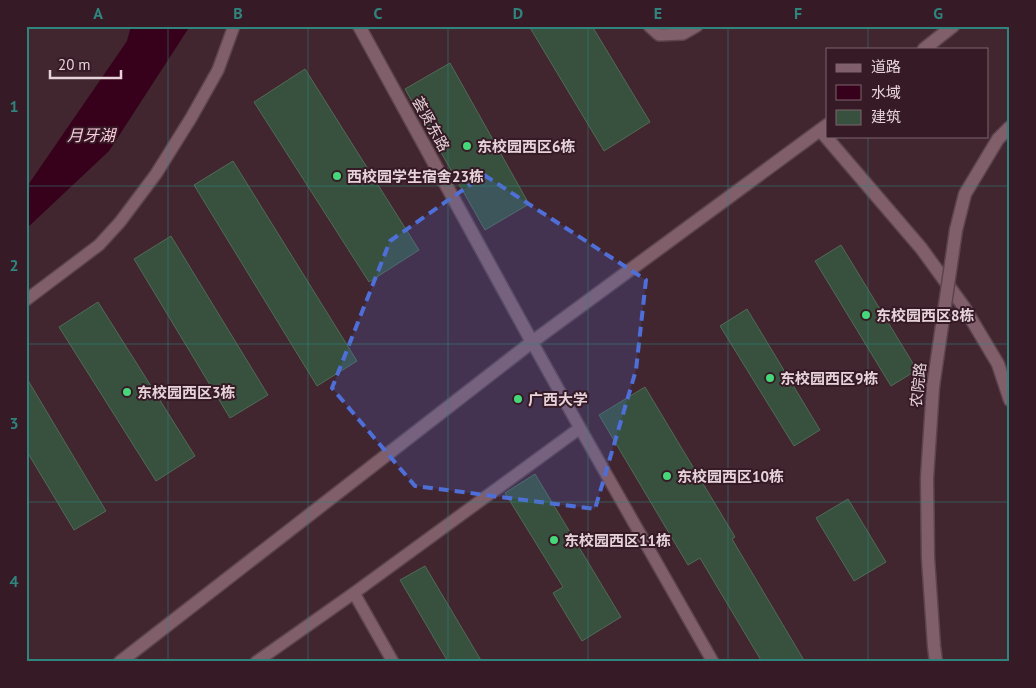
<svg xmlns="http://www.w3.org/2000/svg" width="1036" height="688" font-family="'PT Sans','Noto Sans SC',sans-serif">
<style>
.water{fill:#37001b}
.building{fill:#37513e;stroke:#516b57}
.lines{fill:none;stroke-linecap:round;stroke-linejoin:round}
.service-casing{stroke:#5c444d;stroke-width:14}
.minor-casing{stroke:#5c444d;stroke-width:15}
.service{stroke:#805f6a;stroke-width:11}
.minor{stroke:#805f6a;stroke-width:12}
.minor-bridge-casing{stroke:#5c444d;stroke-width:15;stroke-linecap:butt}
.minor-bridge{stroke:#805f6a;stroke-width:12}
.marked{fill:#4f6fd8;fill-opacity:0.2;stroke:#4f6fd8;stroke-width:4;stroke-dasharray:10 6;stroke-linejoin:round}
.grid{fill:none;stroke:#2f847e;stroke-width:1;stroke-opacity:0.55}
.poi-dot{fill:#45d77a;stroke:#361b26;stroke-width:2}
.labels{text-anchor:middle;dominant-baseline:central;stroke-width:4;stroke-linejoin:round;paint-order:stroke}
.street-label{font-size:15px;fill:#e6d3d9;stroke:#361b26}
.poi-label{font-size:15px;font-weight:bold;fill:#e6d3d9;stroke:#361b26;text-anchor:start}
.water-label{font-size:16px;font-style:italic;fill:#fbccdc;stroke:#361b26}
.neatline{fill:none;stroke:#2f847e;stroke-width:2}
.grid-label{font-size:16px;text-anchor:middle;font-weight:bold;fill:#2f847e}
</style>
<rect width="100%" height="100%" fill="#41252f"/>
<path class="water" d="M131 26H190L109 151 26 229V188L127 41Z"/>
<path class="building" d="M529 26H592L650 122 604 151Z
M450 63 529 204 485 230 405 89Z
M305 69 419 250 369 282 254 102Z
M233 161 357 361 317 386 194 185Z
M171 236 268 395 230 418 134 259Z
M841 245 917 370 891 386 815 261Z
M98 302 195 456 156 481 59 327Z
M747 309 820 430 794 446 720 326Z
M26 377 106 511 74 530 26 450Z
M645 387 735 537 732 539 805 662H762L700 558 688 565 599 415Z
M535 474 621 617 582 641 553 593 563 587 505 493Z
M848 499 886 562 854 581 816 518Z
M425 566 482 662H448L400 580Z"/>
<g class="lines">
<g class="service-casing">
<path id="service" d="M649 26 659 35 683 34 697 26
M26 300 99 245 120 222 156 174 191 118 218 70 234 26
M532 342 580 428 713 662
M354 593 393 662
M256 662 354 593 580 428"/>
</g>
<g class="minor-casing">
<path id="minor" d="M359 26 532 342
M924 49 953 26
M820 130 921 248 964 307 998 364 1010 400
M956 230 965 194 998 139 1010 127
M933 387 927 478 928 558 934 646 936 662
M120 662 532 342 827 125"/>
</g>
<use href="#service" class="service"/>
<use href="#minor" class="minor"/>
<g class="minor-bridge-casing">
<path id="minor-bridge" d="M933 387 956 230"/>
</g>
<use href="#minor-bridge" class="minor-bridge"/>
</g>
<path class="marked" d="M484 175 646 280 636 370 595 509 415 486 332 388 390 241Z"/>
<path class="grid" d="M168 26V662M308 26V662M448 26V662M588 26V662M728 26V662M868 26V49M868 136V662M26 186H1010M26 344H1010M26 502H1010"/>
<g class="poi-dot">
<circle cx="467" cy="146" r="5"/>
<circle cx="337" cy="176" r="5"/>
<circle cx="866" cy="315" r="5"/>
<circle cx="770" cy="378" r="5"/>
<circle cx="127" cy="392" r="5"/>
<circle cx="518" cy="399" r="5"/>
<circle cx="667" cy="476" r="5"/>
<circle cx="554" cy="540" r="5"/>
</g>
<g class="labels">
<g class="street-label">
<text transform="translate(431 124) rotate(61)">荟贤东路</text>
<text transform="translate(918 385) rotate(-84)">农院路</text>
</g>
<g class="poi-label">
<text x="477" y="146">东校园西区6栋</text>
<text x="347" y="176">西校园学生宿舍23栋</text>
<text x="876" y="315">东校园西区8栋</text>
<text x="780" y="378">东校园西区9栋</text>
<text x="137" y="392">东校园西区3栋</text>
<text x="528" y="399">广西大学</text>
<text x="677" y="476">东校园西区10栋</text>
<text x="564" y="540">东校园西区11栋</text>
</g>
<g class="water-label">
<text x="91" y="135">月牙湖</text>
</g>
</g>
<rect width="1036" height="688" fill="none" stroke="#361b26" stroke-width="55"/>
<rect x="826" y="48" width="162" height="90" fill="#361b26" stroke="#7c656e"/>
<rect x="836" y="64" width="25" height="8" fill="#805f6a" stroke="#7c656e"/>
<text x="871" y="72" font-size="15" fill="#e6d3d9">道路</text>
<rect x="836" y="85" width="25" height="15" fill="#37001b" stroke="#7c656e"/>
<text x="871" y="98" font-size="15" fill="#e6d3d9">水域</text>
<rect x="836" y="110" width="25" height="15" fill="#37513e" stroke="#7c656e"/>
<text x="871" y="122" font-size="15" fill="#e6d3d9">建筑</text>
<path d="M50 70v8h71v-8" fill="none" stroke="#e6d3d9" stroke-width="2.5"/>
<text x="58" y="70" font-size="15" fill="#e6d3d9" stroke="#361b26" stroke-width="4" paint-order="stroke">20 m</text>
<rect x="28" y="28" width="980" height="632" class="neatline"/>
<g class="grid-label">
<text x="98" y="19">A</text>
<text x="238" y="19">B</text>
<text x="378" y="19">C</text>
<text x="518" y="19">D</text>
<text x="658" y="19">E</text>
<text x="798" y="19">F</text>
<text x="938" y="19">G</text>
<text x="14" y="112">1</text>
<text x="14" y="271">2</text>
<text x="14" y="429">3</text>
<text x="14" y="587">4</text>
</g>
</svg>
